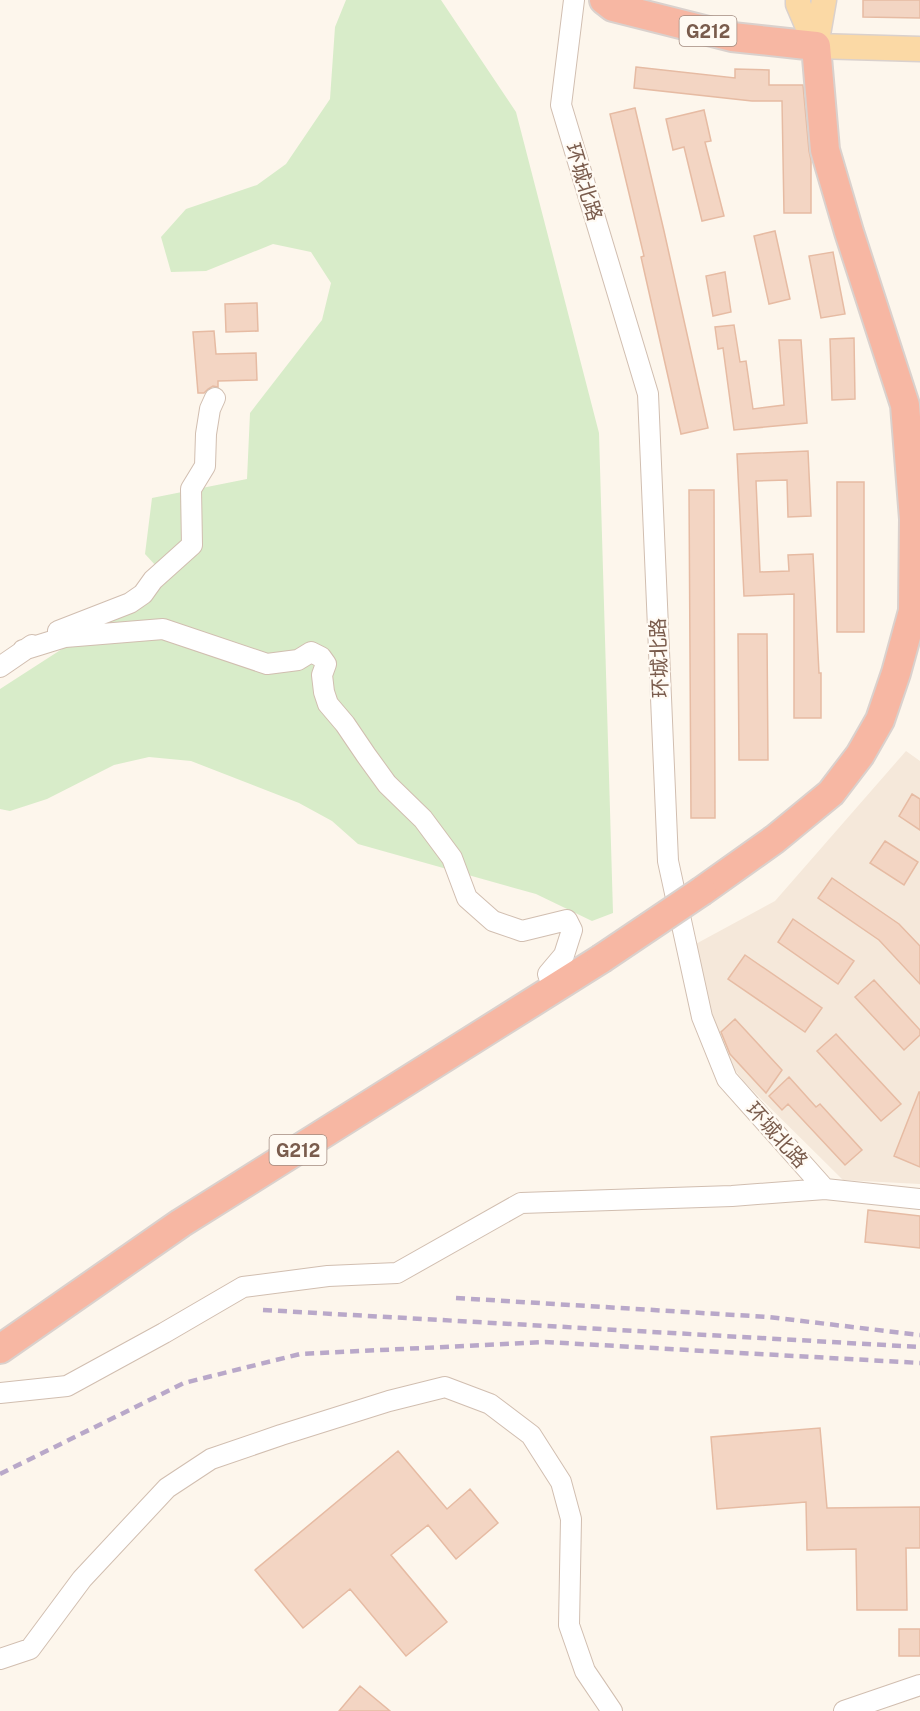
<svg xmlns="http://www.w3.org/2000/svg" width="920" height="1711" font-family="'Public Sans','Noto Sans SC',sans-serif">
<style>
.residential{fill:#f5e8da}
.green{fill:#d8ecc9}
.building{fill:#f3d5c3;stroke:#e6bba3;stroke-width:1.5}
.lines{fill:none;stroke-linecap:round;stroke-linejoin:round}
.minor-casing{stroke:#d1beb0;stroke-width:22}
.major-casing{stroke:#dad1cd;stroke-width:27}
.highway-casing{stroke:#dad1cd;stroke-width:32}
.minor{stroke:#fff;stroke-width:20}
.major{stroke:#fbd9a5;stroke-width:24}
.highway{stroke:#f7b7a3;stroke-width:28}
.rail{stroke:#b9a8c9;stroke-width:4.5;stroke-dasharray:9 6;stroke-linecap:butt}
.highway-bridge-casing{stroke:#dad1cd;stroke-width:32;stroke-linecap:butt}
.highway-bridge{stroke:#f7b7a3;stroke-width:28}
.labels{text-anchor:middle;dominant-baseline:central;stroke-width:4.5;stroke-linejoin:round;paint-order:stroke}
.shield{fill:#fffaf3;stroke:#a28b7f;stroke-width:1.5}
.shield-label{font-size:18px;font-weight:bold;fill:#7a5c4d}
.street-label{font-size:20px;fill:#7a5c4d;stroke:#fffaf3}
</style>
<rect width="100%" height="100%" fill="#fdf6ec"/>
<path class="residential" d="M906 751 920 761V1184L843 1180 744 1082 713 1041 692 946 775 901Z"/>
<path class="green" d="M346 0H441L516 112 599 433 613 913 592 921 536 894 358 844 332 821 299 803 191 761 149 757 114 765 47 799 10 811 0 809V689L169 580 145 554 152 498 247 479 250 413 322 320 331 283 311 252 273 244 206 271 171 272 161 237 186 209 257 185 286 164 330 99 335 27Z"/>
<path class="building" d="M863 0H920V18L863 17Z
M636 67 735 78V69L769 70V85H803L809 151 811 160V213H784L782 101H752L634 88Z
M635 108 664 231 708 428 681 434 641 257 644 256 610 114Z
M704 110 711 141 705 142 724 216 702 221 684 147 673 150 666 119Z
M775 231 790 299 769 304 754 236Z
M833 252 845 314 821 318 809 256Z
M725 272 731 312 713 316 706 276Z
M257 303 258 331 226 332 225 304Z
M734 325 740 362 746 361 753 409 784 405 779 340H801L807 423 734 430 723 348 718 349 715 327Z
M214 331 216 354 256 353 257 380 218 381V387L213 386 208 389 204 393H198L193 332Z
M854 338 855 399 832 400 830 339Z
M808 451 811 516 788 517 787 480 756 481 760 572 789 571 788 555 813 554 819 673H821V718H794V594L744 596 737 454Z
M837 482H864V632H837Z
M689 490H714L715 818H691Z
M738 634H767L768 760H739Z
M912 794 920 799V830L899 816Z
M885 841 918 862 904 885 870 863Z
M832 878 899 924 920 946V984L879 940 818 898Z
M793 919 854 961 838 984 778 942Z
M745 955 822 1008 805 1032 728 979Z
M874 980 920 1030V1035L904 1050 855 997Z
M735 1019 782 1070 766 1093 730 1054 721 1032Z
M836 1034 901 1104 881 1121 817 1051Z
M789 1077 816 1107 820 1104 862 1150 845 1165 788 1104 782 1110 769 1096Z
M919 1092H920V1167L894 1156Z
M868 1210 920 1216V1248L865 1242Z
M820 1428 827 1508 920 1507V1548H906L907 1610H857L856 1549 807 1550 806 1502 717 1509 711 1437Z
M398 1451 447 1509 470 1489 498 1523 456 1559 428 1525 391 1555 447 1622 406 1656 350 1589 303 1628 255 1570Z
M899 1629H920V1656H899Z
M360 1686 390 1711H339Z"/>
<g class="lines">
<g class="minor-casing">
<path id="minor" d="M574 0 561 105 648 394 668 861 702 1017 727 1079 825 1189 920 1199
M58 631 130 603 143 594 153 580 192 545 191 489 205 466 206 434 210 409 215 398
M23 650 65 637 163 629 267 664 298 660 311 652 321 657 326 664 322 675 324 692 328 704 345 724 366 755 387 784 423 819 452 858 467 898 493 921 522 931 567 920 572 930 564 955 548 974 553 989
M0 667 32 645
M0 1393 67 1386 164 1333 243 1287 328 1276 397 1273 521 1203 732 1196 825 1189
M0 1659 30 1649 82 1579 167 1488 211 1459 281 1435 389 1401 445 1387 490 1404 531 1435 561 1482 571 1519 569 1625 585 1671 612 1711
M844 1711 920 1685"/>
</g>
<g class="major-casing">
<path id="major" d="M798 0V4L816 46
M816 46 920 49
M816 46 824 0"/>
</g>
<g class="highway-casing">
<path id="highway" d="M604 0 613 7 732 37 816 46 825 150 849 232 905 405 914 519 913 611 896 673 880 720 860 755 831 793 775 839 702 891
M0 1349 181 1223 601 959"/>
</g>
<use href="#minor" class="minor"/>
<use href="#major" class="major"/>
<use href="#highway" class="highway"/>
<path class="rail" d="M456 1298 768 1317 920 1335
M263 1310 920 1347
M0 1474 184 1383 300 1354 545 1342 920 1363"/>
<g class="highway-bridge-casing">
<path id="highway-bridge" d="M601 959 702 891"/>
</g>
<use href="#highway-bridge" class="highway-bridge"/>
</g>
<g class="labels">
<g class="shield">
<rect x="679.5" y="16" width="57" height="30" rx="4.5"/>
<rect x="269.5" y="1135" width="57" height="30" rx="4.5"/>
</g>
<g class="shield-label">
<text x="708" y="31">G212</text>
<text x="298" y="1150">G212</text>
</g>
<g class="street-label">
<text transform="translate(584 182) rotate(73)">环城北路</text>
<text transform="translate(659 658) rotate(-92)">环城北路</text>
<text transform="translate(777 1135) rotate(48)">环城北路</text>
</g>
</g>
</svg>
